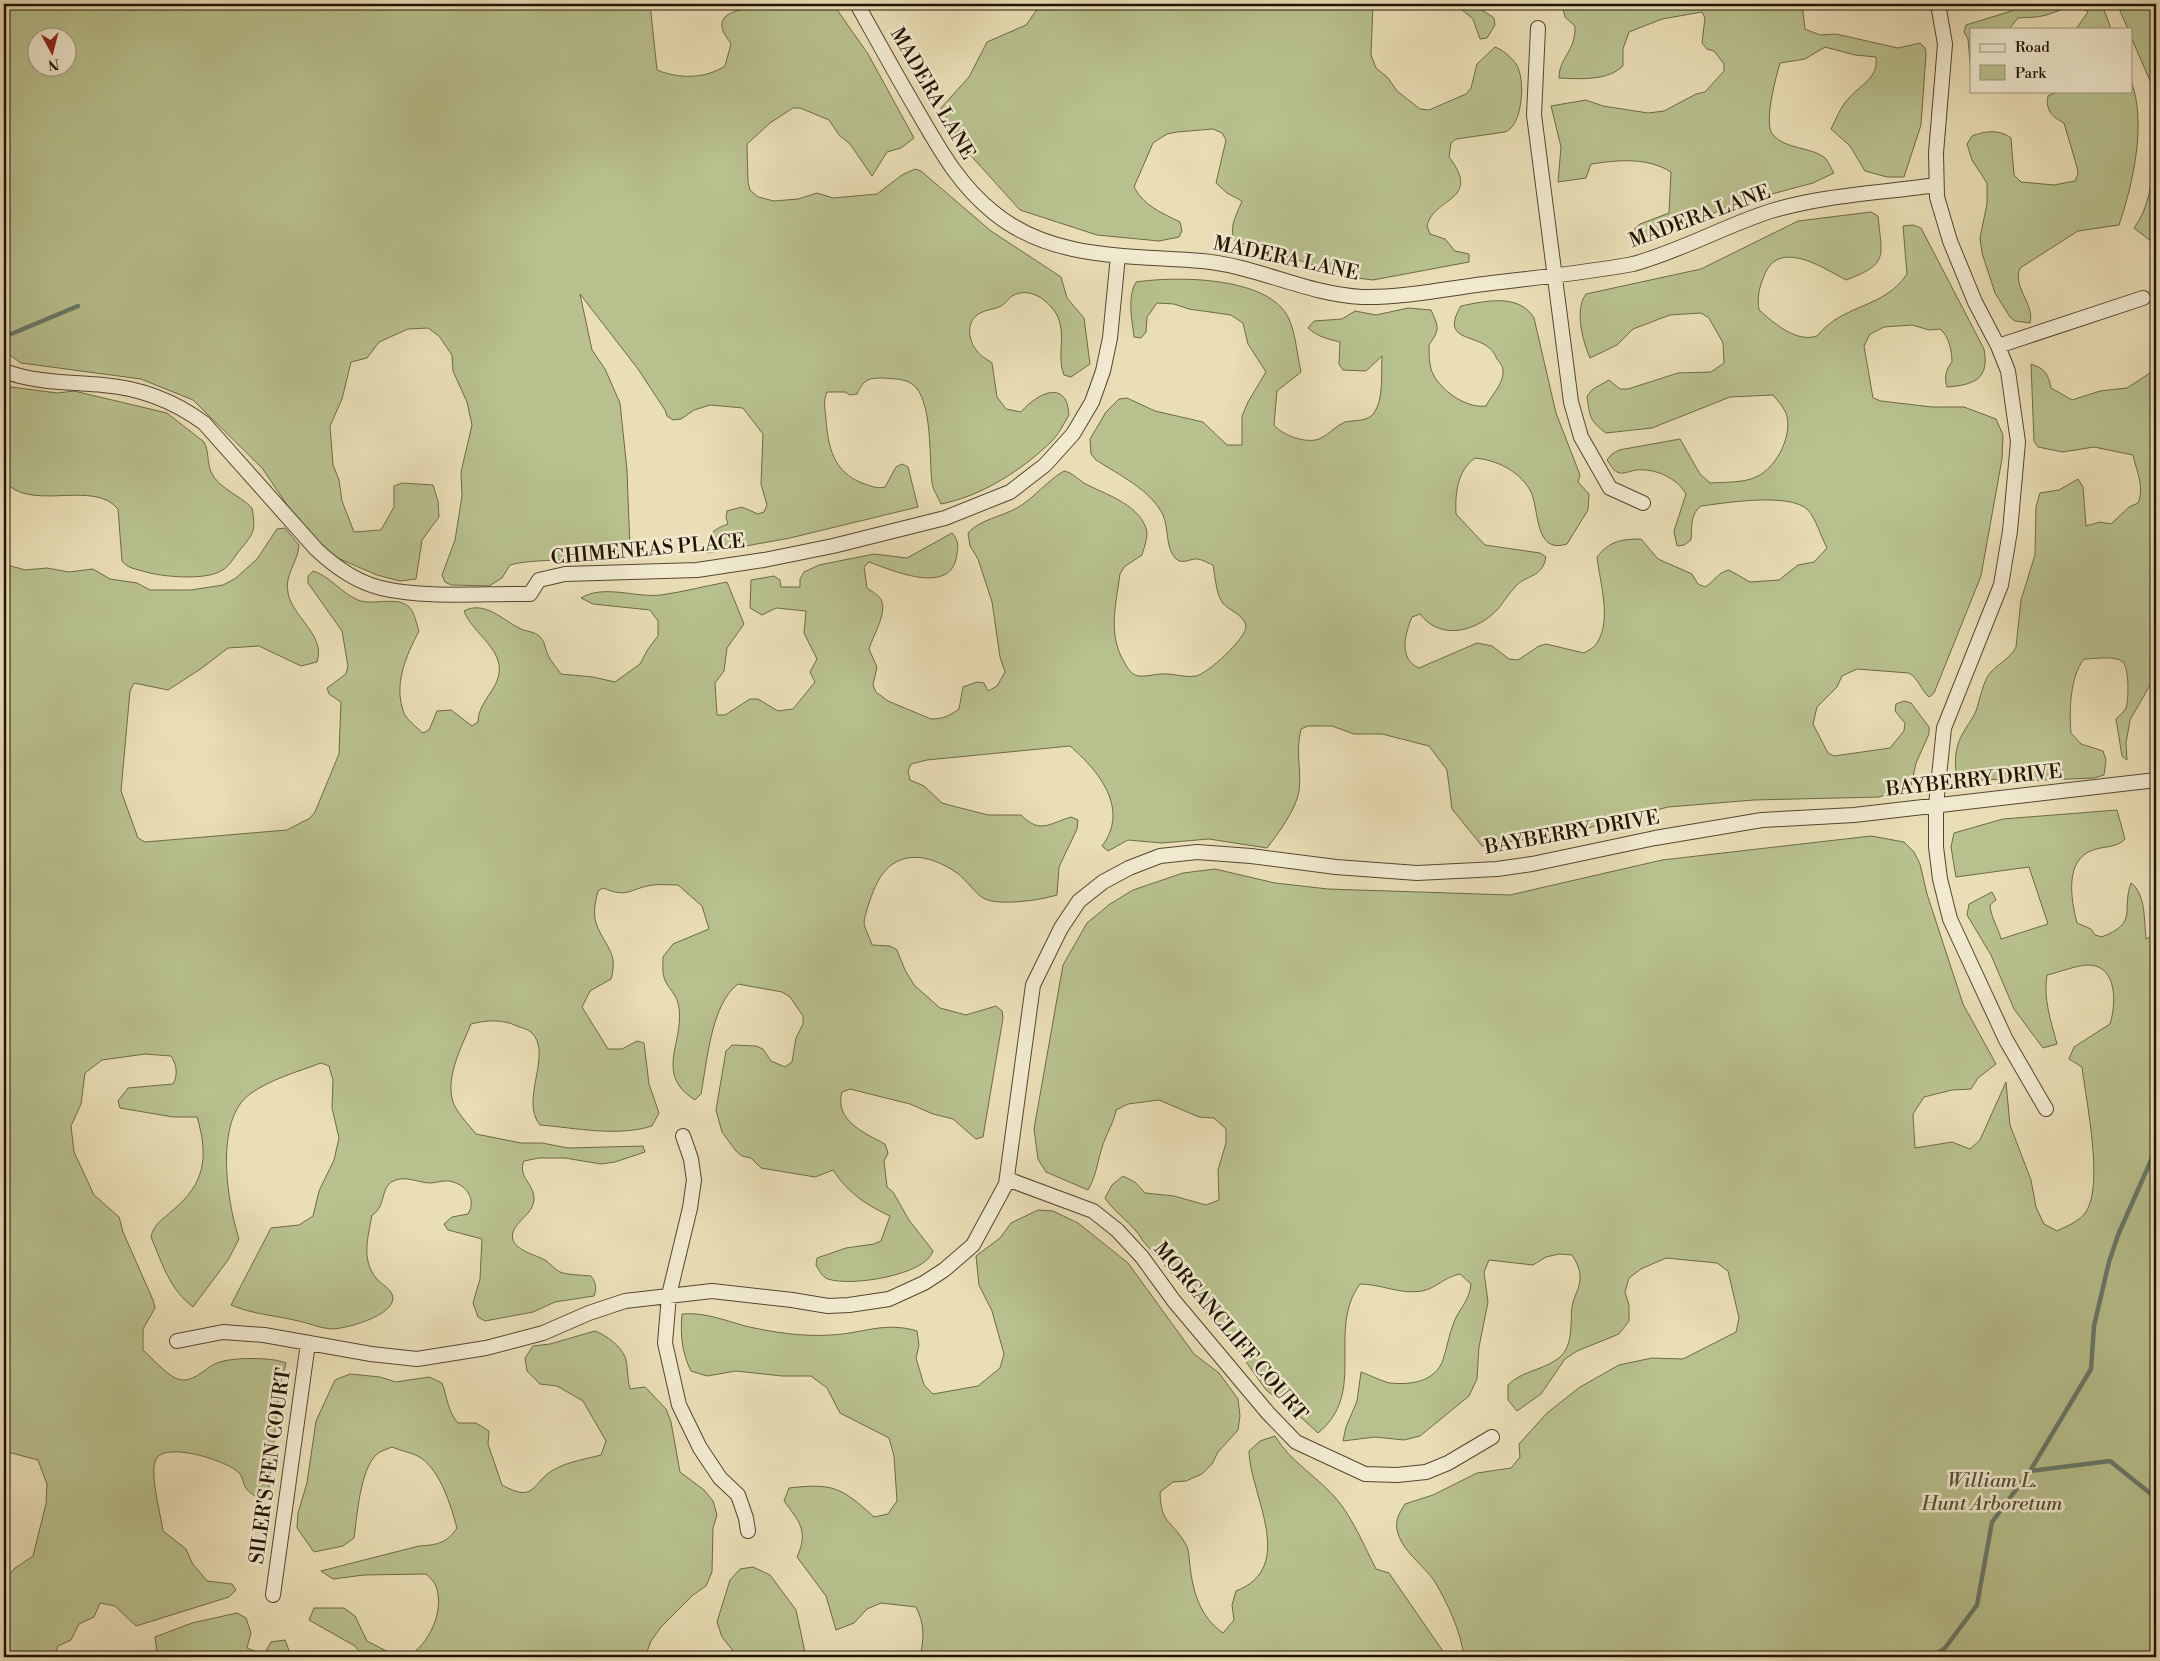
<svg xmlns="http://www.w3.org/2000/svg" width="2160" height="1661" font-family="'Libre Bodoni',serif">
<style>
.green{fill:#b8c18d;stroke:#6d6a48;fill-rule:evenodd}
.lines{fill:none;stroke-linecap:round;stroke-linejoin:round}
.stream{stroke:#69796b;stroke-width:4.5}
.street-casing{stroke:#544630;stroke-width:16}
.street{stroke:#f1ead0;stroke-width:14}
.labels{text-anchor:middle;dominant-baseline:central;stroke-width:5;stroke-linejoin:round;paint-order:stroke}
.street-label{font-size:20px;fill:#221403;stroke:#f1ead0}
.park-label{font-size:20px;font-style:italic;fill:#565133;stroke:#f1ead0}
</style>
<rect width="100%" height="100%" fill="#eadeb6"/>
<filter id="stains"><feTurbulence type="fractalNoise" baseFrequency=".004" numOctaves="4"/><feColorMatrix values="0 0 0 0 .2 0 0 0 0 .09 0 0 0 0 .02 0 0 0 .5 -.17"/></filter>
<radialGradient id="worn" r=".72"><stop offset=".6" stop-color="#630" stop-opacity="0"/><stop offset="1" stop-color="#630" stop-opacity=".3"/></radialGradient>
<path class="green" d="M4 4H650L657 70C679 79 705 79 725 66L731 44C727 37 721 32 722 23 725 0 813 4 833 4L868 54 914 138 901 148 887 152 872 176 850 144 839 135 829 120 800 108H793L770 123 747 144 748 182 750 190 758 197 774 201 798 199 817 193 833 198 877 194 902 175 915 169 921 171 991 231 1061 277 1067 298 1084 318 1090 364 1071 377 1064 375C1056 357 1067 334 1057 315 1048 300 1030 286 1012 296 1008 299 1005 304 1001 306 993 310 982 310 976 316 966 324 969 342 977 351 980 356 987 359 992 363L997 397 1006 409 1021 412C1029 402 1054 382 1065 399 1068 403 1068 410 1069 415 1064 423 1059 434 1052 441 1022 470 982 496 941 504 938 497 933 490 932 483 929 459 933 398 912 384 904 378 892 379 883 378 867 378 864 380 857 394L850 395 845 392H827C823 401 825 409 826 419 828 448 834 472 862 483 871 486 876 489 885 487L896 467 902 464 908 467 918 507 790 538 707 553C709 533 710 531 728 524L726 518 727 511 742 507 758 514 764 512 767 505 761 484 763 434 743 408 710 405 694 410 681 419 673 420 667 416 665 410 638 369 580 294 592 350 605 369 620 403 627 470 630 549C610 565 540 556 510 565L502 578 489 586 451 585 445 582 442 575 455 540 462 496 461 472 472 425 467 402 453 371 452 355 439 336 428 328 408 329 379 342 367 358 351 362 342 399 330 426 333 465 339 480 342 501 354 532 381 530 394 507V486L402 483 433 485 438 501 439 517 422 540 416 579 400 581 377 575 333 556 318 542 290 509 262 468 193 400 141 379 21 363 4 351V266L6 259 4 257ZM38 38H68V68H38Z
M1041 4H1373L1371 55 1376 68 1388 78 1397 91 1420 109 1429 110 1466 94 1471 88 1477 64 1495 47C1503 50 1511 57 1516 64 1526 78 1523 126 1505 132L1456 139 1451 143 1449 157C1483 201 1433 197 1427 226L1430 234 1445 239 1455 251 1469 254V262L1373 280 1357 278 1235 241C1228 228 1237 214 1242 201L1227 193 1216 183 1226 140 1222 133 1213 129 1177 132 1167 134 1153 143 1134 187C1144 206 1162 213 1180 222L1182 231 1179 237 1159 241 1097 235 1020 210 965 149 941 108 969 77 987 42 1026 25Z
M1455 4C1471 4 1482 9 1494 18L1495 25 1487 38 1480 39 1473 19Z
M1562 4H1603L1607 7 1618 4H1802L1805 29 1820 35 1836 34 1898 48 1920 43 1925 48 1926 54 1921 125 1904 177H1887L1865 171 1850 146 1831 129C1836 119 1841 106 1849 98 1860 85 1879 78 1876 57L1855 55 1825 47 1805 59 1780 63C1776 77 1763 124 1773 135 1785 149 1810 147 1824 157 1828 160 1831 169 1834 173L1813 183 1727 206 1703 219 1669 225 1644 237 1630 240V233L1640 224 1669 213 1671 172C1647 157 1619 160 1591 164L1586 178 1558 182 1561 147 1551 106 1586 100 1603 106 1648 113 1664 111 1696 94 1705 92 1724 71V64L1714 51 1707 49 1702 43 1705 18 1702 12 1662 19 1629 32 1623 49V66C1608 81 1579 79 1559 78 1559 57 1576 52 1575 26L1565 17Z
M2026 4H2102L2111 29H2076L2088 12C2074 0 2058 13 2042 16 2034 18 2026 17 2018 18L2009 29H1971V74L1968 39 1964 32 1966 25 2018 9Z
M2117 4H2156V103L2151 83 2131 37V29H2128Z
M2131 81C2147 122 2133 184 2119 225L2078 231 2020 268C2012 287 2035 304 2030 323L2015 321 2010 317 1995 293 1982 253 1980 238 1987 204V183L1972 160 1967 144 1972 136C1985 131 1999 129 2011 138L2014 175 2021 182 2054 185 2075 181 2078 174 2077 167 2064 123C2053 117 2045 111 2048 96L2058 91H2131Z
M2156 156V245L2134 228C2149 209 2152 179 2156 156Z
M1871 212 1878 216C1882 257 1889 264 1846 280 1822 267 1778 238 1764 276 1759 288 1757 297 1759 310 1774 323 1796 343 1817 336 1844 303 1884 309 1907 274L1903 226 1913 225 1921 228 1984 349C1990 379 1974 385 1947 387 1944 378 1946 369 1952 362 1952 351 1949 336 1940 329L1929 330 1912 325 1884 327 1870 334 1864 346 1873 398 1881 401 1932 407H1964L1996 419 2003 435 2002 459 1981 576 1934 693 1929 697C1921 690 1918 678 1909 673L1857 669 1842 676 1837 687 1817 707 1813 724 1828 753 1834 756 1890 748 1904 731 1905 723 1895 711 1896 704 1904 701 1911 703 1929 727V734L1916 763 1911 786 1879 797 1754 800 1668 807 1573 832 1482 846 1452 809 1447 770 1429 746 1382 734H1354L1332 726H1308L1301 729C1295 754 1302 770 1299 791 1296 810 1279 832 1267 848L1209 839 1162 843 1128 840 1108 851 1102 846C1130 809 1099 771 1070 746L927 760 911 764 908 771 910 780 924 786 942 803 949 805 988 815H1021C1040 834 1048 824 1071 817L1078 820 1077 829 1059 867 1057 895C1041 900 1001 906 985 899 975 894 967 880 957 873 928 853 895 848 877 883 873 890 864 916 864 923 865 930 870 938 872 945L890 946 897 950 905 970 914 985 940 1008 966 1015 996 1006 1002 1011 1003 1018 983 1137 976 1139 953 1119 933 1114 910 1104 850 1089 842 1092C834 1120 864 1133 885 1144L888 1153 884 1161 887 1187 893 1192 909 1220 933 1251C926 1275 851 1287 828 1279 822 1277 819 1270 816 1265L817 1258 846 1248 874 1244 881 1241 890 1216C866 1205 847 1192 833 1170L815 1177 761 1168 751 1158 742 1156 736 1151 722 1132 716 1110 726 1051 732 1045 756 1046 763 1049 771 1061 785 1067 792 1062 796 1038 803 1024V1016L790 997 782 992 738 984C711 1004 707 1062 701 1094L695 1100C652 1073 687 1040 678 1003 676 994 668 988 665 980 662 974 663 963 663 957L673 944 709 929 702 906 678 885C670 885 661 884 653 885 630 888 629 899 603 888L598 891C595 902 593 912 596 923 604 946 619 952 611 979L590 991 582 1007 608 1049H622L637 1041 644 1043 649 1084 659 1113 652 1126C617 1137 577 1128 540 1125 519 1100 554 1053 531 1032 528 1029 521 1028 517 1026 502 1019 487 1020 471 1024 462 1046 445 1077 453 1102 457 1113 469 1125 476 1134L521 1143H542L568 1148 643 1146 645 1152 615 1162 601 1164 565 1158H539L524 1161C517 1177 535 1184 534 1200 533 1214 517 1220 513 1232 508 1249 534 1254 545 1260 550 1263 554 1269 560 1272 568 1275 582 1275 591 1276 596 1283 597 1288 594 1296L555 1302 533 1312 485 1321 478 1317 473 1303 480 1279 482 1239 448 1230 444 1224 452 1217 468 1214C477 1199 466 1184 449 1181 444 1180 436 1183 430 1183 420 1183 407 1176 396 1180 379 1185 387 1207 372 1215 368 1237 361 1259 376 1278 381 1285 392 1288 393 1298 393 1316 346 1329 331 1329 319 1328 306 1322 294 1320 272 1315 252 1314 231 1305L271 1228 299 1225 313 1216 319 1191 334 1160 339 1138 332 1108 333 1080 329 1066 321 1063C297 1072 271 1079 250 1094 214 1120 227 1202 239 1239L228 1260 193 1307C170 1290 162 1263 151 1237 153 1225 163 1219 172 1211 205 1184 209 1157 197 1117H173L120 1108 118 1101 128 1088 173 1084C178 1075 177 1065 171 1056L145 1054 102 1060 85 1073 81 1104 71 1126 74 1152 94 1195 119 1217 123 1232 153 1300 155 1308 143 1329V1350C152 1358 164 1372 175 1378 192 1386 204 1368 217 1363 231 1357 272 1357 286 1363L280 1385 269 1488 267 1494 261 1500C256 1496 249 1493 246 1488 243 1484 243 1477 240 1474 230 1461 165 1441 156 1459 149 1473 161 1515 163 1531L186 1549 192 1563 207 1581 232 1584 236 1590 229 1597 136 1626 115 1606 100 1603 94 1617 79 1624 71 1640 58 1646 54 1657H4V1581L15 1568 33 1556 46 1504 47 1484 38 1460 4 1451V564L25 570 47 568 69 572 93 569 110 579 137 583 150 590H191L223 585 236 578 257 559 277 529 285 528 299 545C298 563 284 574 288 593 293 618 326 635 317 662L301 666 259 646 228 648 202 668 168 690 134 683 130 691 121 791 138 838 145 842 287 830 310 818 315 812 339 754 341 702 329 694 327 688 346 674 348 666 342 631 308 583V576L313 571C330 576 341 593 358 600 373 606 395 596 408 606 415 612 416 623 419 631 406 656 393 685 404 713 407 720 417 728 423 733L429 730 437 711 451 710 472 726 478 722C478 706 491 695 497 681 509 651 472 634 464 611 484 600 503 620 519 628 526 632 535 631 540 637 545 641 545 649 548 655 551 662 557 668 561 674L593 677 615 682 640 664 648 649 658 636V621L650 610 593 604 581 598C603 584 636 598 661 595 683 592 705 586 727 582L744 624 727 648 724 671 715 683 717 715H725L750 699H758L778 711 793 709 815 682 810 672 817 659 804 633 806 611 776 608 762 615 750 608 751 580 774 576 780 580 781 587H800V579L804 572 819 565 874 554 907 558 952 533C960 542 958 548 956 559 948 595 891 570 869 562L864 567 867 588C872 592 880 595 882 602 886 615 873 636 869 649L877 667 873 685 876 692 888 701 931 719C943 719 949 716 959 709L963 687 977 682 984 683 988 691 997 686 1005 672 1000 657 992 602 978 559 970 546 968 533C981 519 1001 517 1017 508 1034 498 1047 481 1064 471 1073 473 1076 478 1084 483 1104 494 1137 503 1146 528 1149 536 1144 547 1142 555L1124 567 1120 574C1116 604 1108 633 1123 660 1126 665 1129 672 1135 675 1143 678 1154 674 1162 674 1173 673 1184 678 1196 676 1207 674 1247 638 1246 626 1244 614 1227 610 1222 602 1216 593 1215 575 1213 565 1208 563 1203 560 1198 559 1191 558 1183 565 1176 559 1165 548 1169 528 1163 515 1151 490 1119 475 1096 460L1091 454 1090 439 1106 412 1119 399 1127 398 1155 411 1203 422 1227 445H1242V416L1248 402 1266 372 1248 344 1243 323 1231 315 1189 309 1174 304 1157 303 1147 317 1146 332 1141 338 1134 337C1132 319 1127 298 1136 282 1176 276 1270 276 1289 319 1296 335 1297 355 1301 372L1277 391 1274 425C1282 435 1306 444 1319 439 1329 435 1335 426 1345 422 1354 420 1368 422 1374 413 1384 399 1381 373 1382 356L1366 371 1343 370 1339 364 1340 342C1328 339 1318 337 1308 328L1314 321 1342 319 1355 311 1376 315 1408 308 1431 310C1439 328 1440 329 1429 345 1429 353 1429 362 1431 369 1437 388 1465 409 1486 406 1491 396 1503 384 1503 373 1504 367 1500 363 1497 359 1495 355 1492 349 1488 347 1474 335 1440 340 1461 306 1485 301 1519 293 1534 318L1556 413 1580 475 1578 482 1589 494 1588 510 1567 544C1533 555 1540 507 1530 490 1518 470 1496 460 1475 458 1457 471 1455 494 1456 514L1485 545 1540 553 1546 557C1542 579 1526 574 1515 587 1507 595 1502 606 1493 614 1471 633 1439 639 1420 614L1412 617C1405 634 1398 659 1419 668L1477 643 1492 646 1509 659 1518 660 1539 646 1546 644 1584 653C1589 650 1594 648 1597 643 1612 620 1600 583 1597 557 1609 541 1622 539 1641 539L1658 559 1692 574 1698 584 1705 587C1714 582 1718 572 1729 570L1750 582 1779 580 1798 565 1814 562 1827 548C1822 539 1815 517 1808 510 1790 492 1725 503 1701 506 1690 514 1692 527 1691 540L1684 545 1677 546 1674 531 1686 494C1677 478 1655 468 1636 470 1630 471 1623 475 1617 472 1613 470 1610 464 1607 460L1612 454 1619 450 1680 439 1700 474 1710 483C1724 482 1744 483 1756 477 1777 468 1795 432 1785 411 1782 405 1777 400 1773 395L1730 397 1652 428 1606 433C1589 420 1590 417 1587 396L1593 389 1609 380 1620 389H1628L1678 373 1711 372 1724 363 1723 343 1709 318 1701 313 1670 315 1633 329 1617 345 1590 358C1583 342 1574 310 1586 294L1701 269 1798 221Z
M2031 364C2045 369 2048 373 2051 388L2072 400 2100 391 2127 388 2156 369V652L2150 685 2130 720 2126 743 2127 760 2122 756 2116 719C2119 716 2124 712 2126 708 2129 699 2129 668 2123 662 2115 655 2094 659 2084 659 2070 677 2069 710 2071 733L2081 744 2103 751 2106 760 2104 775 2094 778 2019 781 1985 779 1963 787C1952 774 1954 749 1962 735 1966 726 1972 721 1976 711 1980 700 1983 680 1991 672 1999 663 2011 658 2016 647L2021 600 2035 555 2036 507 2040 493 2059 490 2078 479 2083 487 2086 526 2100 522 2111 524 2129 507 2138 503C2145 487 2136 470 2133 455L2094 447 2063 452 2038 447 2034 441Z
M4 386 57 393 74 391 167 413 204 442C209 451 207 462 211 472 218 488 241 496 252 508 256 531 254 533 240 550 233 558 230 567 219 572 202 580 164 577 146 572 137 569 128 569 122 561L118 509C94 480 37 510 8 485L4 487Z
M2117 810 2125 839C2117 848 2104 846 2093 850 2064 860 2071 899 2077 923L2091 929 2095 935 2102 937C2139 922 2121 911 2131 883 2146 894 2144 921 2146 939L2156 934V1657H1464C1461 1632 1448 1604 1435 1582 1424 1565 1400 1550 1397 1529 1395 1520 1400 1512 1405 1504L1433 1495 1477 1473 1511 1468 1520 1457 1519 1444 1547 1413 1580 1387 1619 1365 1652 1358 1683 1359 1736 1332 1739 1318 1728 1271 1717 1263 1666 1258 1641 1269 1629 1278 1625 1292 1629 1305V1321L1619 1334 1577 1351 1565 1359 1541 1394 1517 1411 1508 1400V1385C1522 1371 1540 1371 1556 1360 1574 1349 1570 1325 1572 1307 1573 1298 1579 1290 1580 1281 1581 1271 1577 1263 1572 1255L1559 1254 1546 1257 1533 1265 1489 1260 1484 1272 1488 1302 1479 1347 1477 1379 1469 1396 1420 1436 1404 1440 1375 1437 1343 1441 1346 1427 1357 1401 1361 1372C1370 1375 1383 1382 1390 1383 1411 1385 1435 1382 1443 1360 1447 1348 1449 1334 1454 1322 1460 1307 1469 1302 1471 1284L1460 1274C1444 1277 1437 1288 1422 1291 1401 1295 1381 1284 1360 1284 1326 1330 1368 1393 1318 1433L1293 1410 1266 1390 1232 1342 1143 1241C1133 1223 1116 1215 1105 1198L1112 1185 1123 1176 1135 1182 1145 1193 1174 1196 1206 1205 1219 1200 1218 1170 1226 1143V1129L1214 1118 1199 1117 1159 1100 1128 1104 1116 1110C1114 1121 1110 1127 1106 1137 1098 1154 1098 1173 1088 1190L1046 1172 1038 1159 1034 1129 1063 965 1087 923 1110 904 1133 890 1183 873 1215 869 1275 883 1328 889 1510 895 1662 860 1871 836 1904 842 1914 852 1920 864 1927 894 1963 1004 1996 1064 1978 1078 1971 1089 1952 1090 1924 1097 1913 1114 1915 1148 1952 1142 1970 1149 1980 1140 2006 1082 2010 1125 2031 1180 2036 1207 2044 1224 2057 1231C2067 1226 2080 1221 2086 1212 2104 1184 2086 1101 2082 1067L2069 1059 2074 1047 2110 1024C2116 1005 2118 967 2090 965 2080 964 2057 973 2047 975 2043 999 2051 1021 2057 1044L2043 1048 2014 1009 1991 955 1967 915 1969 904 1992 892 1996 900 1990 905C1991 918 1998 927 2001 939L2048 924 2029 867 1956 877 1951 847 1954 833 2003 819Z
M1038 1210 1053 1211 1078 1223 1128 1263 1194 1354 1219 1373 1238 1399 1240 1416 1238 1430 1218 1452 1212 1464 1202 1474 1186 1481 1173 1482 1160 1492C1161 1525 1171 1519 1185 1543 1189 1548 1189 1559 1190 1566 1193 1592 1200 1617 1223 1633L1234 1620 1232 1605 1236 1591C1298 1567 1250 1495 1249 1451L1260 1441 1275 1436C1290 1462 1320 1478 1339 1502 1354 1521 1365 1548 1376 1569L1389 1573 1447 1657H920C924 1638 925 1625 916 1607L881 1603 867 1609 854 1623 836 1630 826 1596 797 1557C809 1531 799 1521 784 1501L789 1488C833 1483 841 1487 874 1517L888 1514 897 1501 894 1456 889 1438 840 1413 827 1388 811 1376H782L736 1371 707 1376 691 1371C682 1353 680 1334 682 1314 704 1312 724 1320 745 1326 771 1332 803 1337 830 1335 861 1334 884 1321 917 1331L919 1345 916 1358 924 1385 933 1394 978 1386 1000 1368 1004 1354 992 1311 979 1285 976 1256 1000 1238 1011 1223Z
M595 1331C607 1336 620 1345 625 1357 628 1363 627 1380 630 1389L645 1387 666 1409 671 1422 680 1472 704 1490 713 1501 717 1515 713 1528 712 1572 706 1586 693 1595 661 1627 651 1641 645 1657H407C429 1645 445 1611 436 1586 434 1581 429 1577 426 1574L364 1575 333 1579 321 1571 419 1546C437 1545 447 1543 457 1528 451 1506 441 1472 421 1458 414 1453 401 1451 392 1447 387 1449 381 1451 377 1454 360 1469 357 1517 354 1538L343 1546 314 1552 297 1528 298 1513 307 1483 316 1421 335 1380 350 1374 380 1377 396 1382 429 1377 442 1383C448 1399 447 1410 458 1423H476L489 1431 488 1444 502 1485C538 1505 531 1480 557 1468 571 1461 586 1459 601 1455L606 1441 583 1401 557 1386 540 1384 527 1371 525 1358 533 1346 550 1344Z
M753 1567 770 1575 796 1610 806 1657H738L722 1637 717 1622 730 1580 740 1569Z
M314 1608H344L355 1616 367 1641 398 1657H363L355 1646 309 1620Z
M237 1613 246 1618 251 1633 247 1648 264 1655 271 1642 285 1640 290 1653 289 1657H162L157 1652 155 1637 192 1623Z"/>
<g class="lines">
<path class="stream" d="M4 337 78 306
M2030 1471 2091 1369 2094 1326 2109 1262 2118 1235 2156 1149
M1932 1657 1945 1648 1977 1605 1992 1522 2030 1471 2110 1461 2156 1498"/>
<g class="street-casing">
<path id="street" d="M857 4C876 38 895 73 915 107 938 146 957 183 993 212 1052 261 1130 255 1202 261 1257 266 1306 294 1362 297 1402 298 1444 289 1484 284 1533 278 1584 273 1633 264 1681 251 1724 226 1771 211 1824 195 1881 193 1936 185
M1938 4 1945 44 1936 153 1937 197 1950 241 1975 302 1998 346 2008 371 2018 442 2010 531 2001 585 1944 728 1936 805V847L1940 879 1950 919 2006 1040 2046 1109
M1538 28 1534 115 1571 402 1581 437 1610 488 1643 503
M1998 346 2143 298
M4 371C35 383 70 382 103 385 140 388 174 401 204 423L316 549C334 566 356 582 381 588 426 599 484 593 530 594L539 580 565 574 697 570 764 560 833 546 945 518 1010 492 1045 465 1073 434 1092 402 1103 371 1110 338 1118 256
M683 1136 691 1159 694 1180 690 1208 669 1295 665 1343 679 1405 700 1448 720 1478 738 1495 746 1518 748 1531
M1007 1179 1093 1211 1117 1230 1142 1257 1174 1301 1268 1413 1296 1442 1365 1474 1397 1475 1426 1472 1448 1463 1492 1437
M177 1341 223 1332 264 1335 371 1354 417 1359 486 1348 543 1333 589 1313 625 1301 712 1291 792 1300 828 1306 849 1305 889 1299 924 1283 944 1270 973 1245 1006 1184 1033 985 1061 928 1079 901 1103 882 1129 868 1160 856 1197 852 1251 856 1336 867 1417 873 1497 869 1532 864 1655 838 1762 820 1854 815 2156 780
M273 1595 308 1343"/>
</g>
<use href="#street" class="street"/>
</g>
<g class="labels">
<g class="street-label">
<text transform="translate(932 94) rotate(60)">MADERA LANE</text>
<text transform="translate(1700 217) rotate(-20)">MADERA LANE</text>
<text transform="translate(1286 259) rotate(12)">MADERA LANE</text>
<text transform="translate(648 550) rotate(-5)">CHIMENEAS PLACE</text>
<text transform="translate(1974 781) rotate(-6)">BAYBERRY DRIVE</text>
<text transform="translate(1572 833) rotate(-10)">BAYBERRY DRIVE</text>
<text transform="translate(1230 1332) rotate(50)">MORGANCLIFF COURT</text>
<text transform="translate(271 1466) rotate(-82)">SILER'S FEN COURT</text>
</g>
<g class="park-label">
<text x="1992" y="1481">William L.<tspan x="1992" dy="23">Hunt Arboretum</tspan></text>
</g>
</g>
<rect width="2160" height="1661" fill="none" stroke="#eadeb6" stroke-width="20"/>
<rect x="5" y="5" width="2150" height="1651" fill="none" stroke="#221403" stroke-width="2.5"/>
<rect x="10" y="10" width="2140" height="1641" fill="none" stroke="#221403"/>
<rect x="1970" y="28" width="162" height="65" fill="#f1ead0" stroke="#9e947e"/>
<rect x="1980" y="44" width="25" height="8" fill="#f1ead0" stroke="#9e947e"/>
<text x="2015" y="52" font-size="15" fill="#221403">Road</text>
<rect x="1980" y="65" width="25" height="15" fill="#b8c18d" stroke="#9e947e"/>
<text x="2015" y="78" font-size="15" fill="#221403">Park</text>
<g transform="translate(52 52) rotate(173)"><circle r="24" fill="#f1ead0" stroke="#9e947e"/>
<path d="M0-4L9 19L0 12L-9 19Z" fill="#8f2418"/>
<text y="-8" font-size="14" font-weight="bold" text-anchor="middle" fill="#221403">N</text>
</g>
<rect width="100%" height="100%" filter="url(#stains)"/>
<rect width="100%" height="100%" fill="url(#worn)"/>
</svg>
